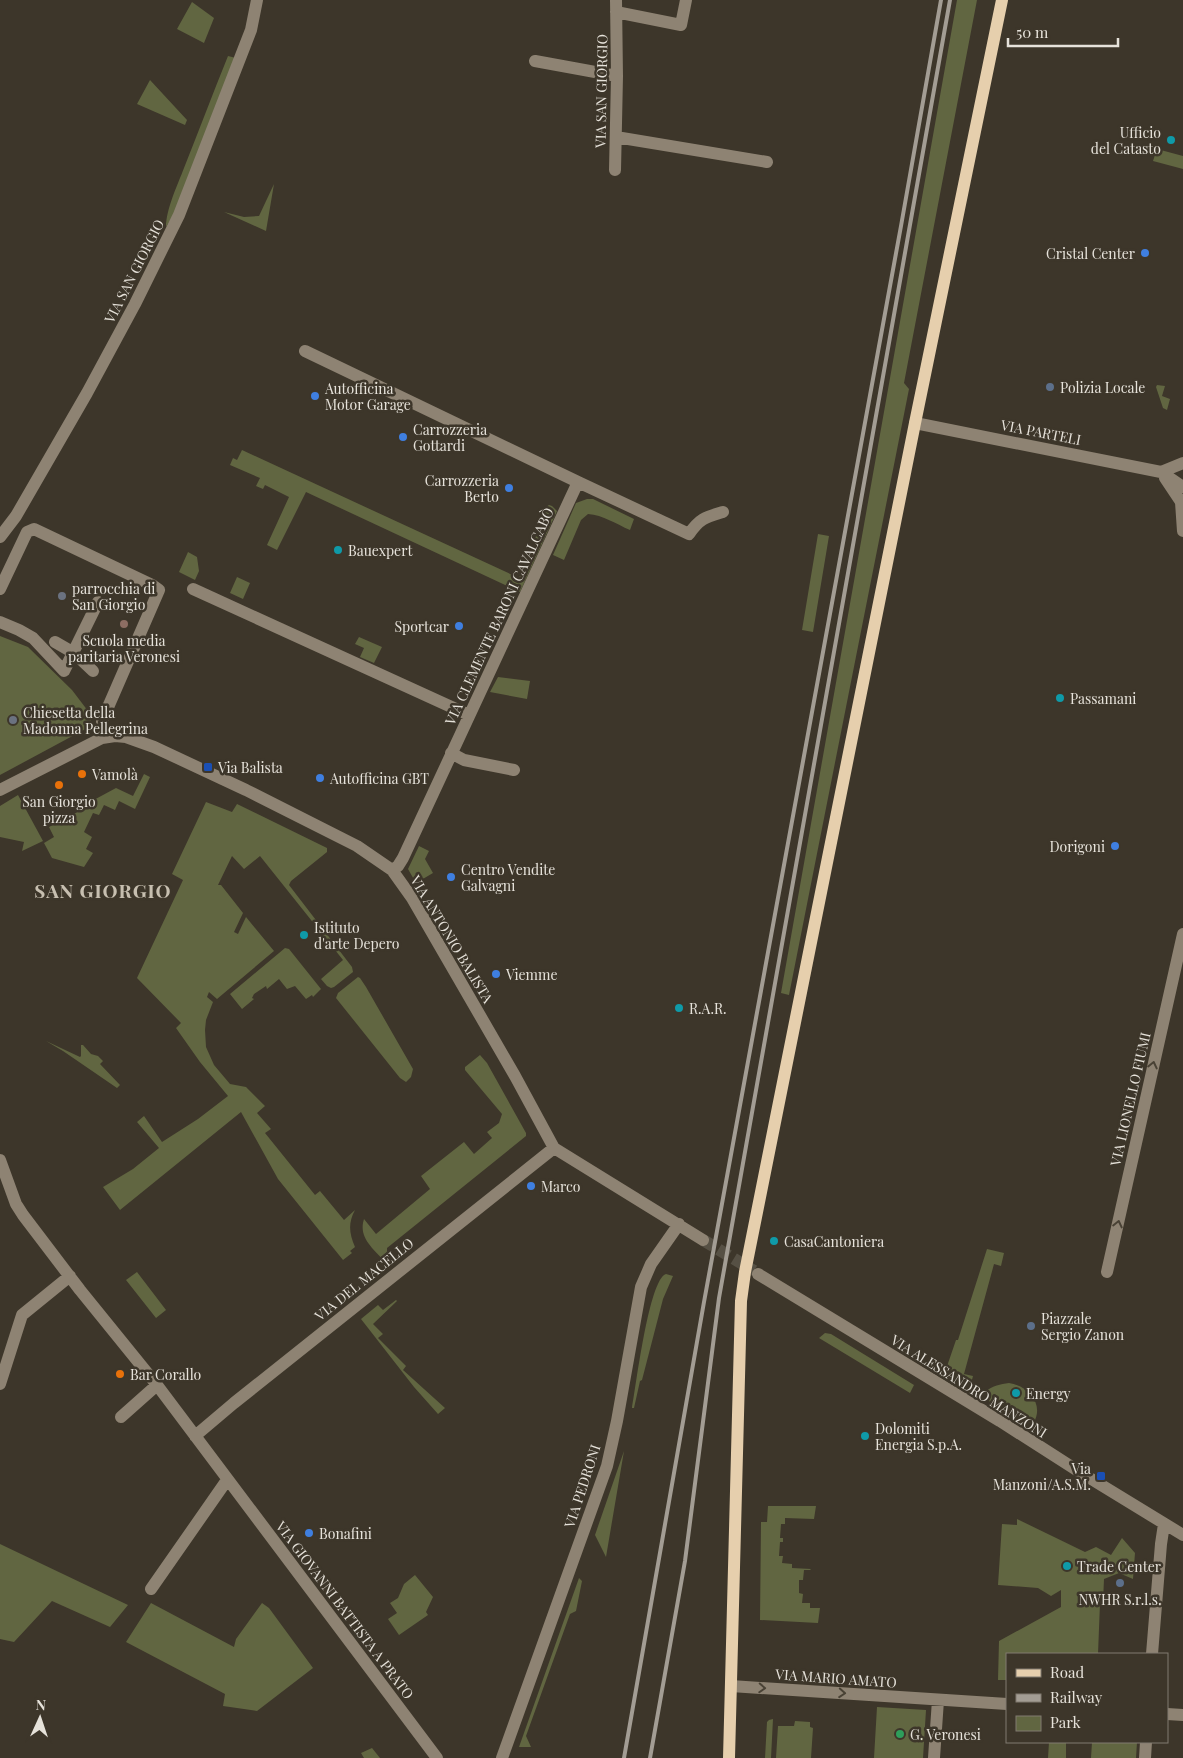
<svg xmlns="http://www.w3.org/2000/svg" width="1183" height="1758" font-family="'Playfair Display',serif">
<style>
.green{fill:#616641}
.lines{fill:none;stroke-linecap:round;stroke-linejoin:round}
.minor-tunnel{stroke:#565044;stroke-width:12;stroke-dasharray:12 6;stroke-linecap:butt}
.minor{stroke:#8e8373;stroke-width:12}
.major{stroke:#e6cfad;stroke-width:12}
.rail{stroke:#a39d94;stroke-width:4}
.oneway{stroke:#494235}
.culture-dot{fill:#0f9aa8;stroke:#3d362a;stroke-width:2}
.shop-dot{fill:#3f7fe0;stroke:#3d362a;stroke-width:2}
.service-dot{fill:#5c6f8a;stroke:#3d362a;stroke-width:2}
.worship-dot{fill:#6b7280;stroke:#3d362a;stroke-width:2}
.education-dot{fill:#8d6e63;stroke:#3d362a;stroke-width:2}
.transit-dot{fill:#1a4fb4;stroke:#3d362a;stroke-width:2}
.food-dot{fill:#e8710a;stroke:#3d362a;stroke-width:2}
.leisure-dot{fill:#2e9e5b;stroke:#3d362a;stroke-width:2}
.labels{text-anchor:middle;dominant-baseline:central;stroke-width:5;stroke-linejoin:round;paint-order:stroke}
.street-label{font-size:14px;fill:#e6e2da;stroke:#3d362a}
.poi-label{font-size:14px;fill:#e6e2da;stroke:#3d362a;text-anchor:start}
.district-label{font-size:19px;font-weight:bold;letter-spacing:1px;fill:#c7bfb0;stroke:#3d362a}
</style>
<rect width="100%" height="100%" fill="#3d362a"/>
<path class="green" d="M957 0H977L904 383 909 389 789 995 781 993Z
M192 2 214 18 204 43 177 29Z
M228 56 236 58 180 204 166 227C166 209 178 184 184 168 199 130 213 93 228 56Z
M150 80 187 120 185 125 137 104Z
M1157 149 1183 156V169L1153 161Z
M274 184 266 231 224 212 244 217 259 216Z
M1157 385 1165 386 1162 396 1170 399 1167 410 1163 408 1156 387Z
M242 450 519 578 532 551 543 509 549 505 552 506 557 511 520 592 306 492 277 550 267 545 289 497 265 485 263 489 256 486 260 478 230 465 233 458 237 460Z
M587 499H593L634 519 630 530C616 524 603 515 588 514L581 520 564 560 553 555 576 503Z
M818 534 829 536 813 632 802 630Z
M188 552 197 557 199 571 195 580 179 572Z
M237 577 250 583 243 599 230 593Z
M0 636 28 647 72 690 88 711 89 717 93 725 0 775Z
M359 637 382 647 374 663 360 657 364 648 355 644Z
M498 677 530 681 527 699 490 692Z
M144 774 150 777 135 809 119 801 115 810 104 805 99 815 93 813 84 832 92 837 86 849 93 853 84 867 52 858 44 843 54 837 49 827 91 805 90 802 116 788 133 796Z
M18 795 43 841 22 851 24 842 0 837V806Z
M206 802 232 812 237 804 327 848V852L291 881 289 885 352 967 353 972 334 987 331 988 327 986 321 979 343 960 260 856 244 869 232 856 218 885H221L243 913 234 932 238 934 246 917 274 951 217 999 209 992 207 997 213 1002 206 1020 205 1030 206 1047 214 1065 230 1084 246 1087 265 1106 257 1113 271 1129 265 1133 315 1195 320 1191 344 1220 355 1210C348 1223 349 1233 355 1247L350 1251 352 1253 343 1260 278 1179 241 1112 120 1210 103 1187 133 1169 159 1148 137 1122 144 1116 162 1142 198 1119 228 1096 200 1062 176 1028 181 1023 137 978 183 880 172 874Z
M419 846 429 851 425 859 433 873 416 883 408 869Z
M285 948 289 949 321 989 313 997 312 995 306 999 295 986 287 989 279 979 267 989 266 986 254 994 252 998 254 999 242 1009 230 994Z
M358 977 360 978 366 987 413 1069 411 1077 406 1082 400 1078 336 998 338 993Z
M46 1041 80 1057 81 1056V1045H83L91 1054 98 1056 103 1061 100 1064 120 1085 117 1088 63 1051Z
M480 1055 487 1063 526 1133V1136L387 1248V1251L391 1256 385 1262C373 1248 358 1238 364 1219L376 1234 430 1189 421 1176 464 1142 474 1154 492 1138 487 1132 499 1123 502 1114 465 1070V1067Z
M987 1249 1004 1253 1001 1266 994 1264 964 1374 973 1376 969 1391 943 1378 956 1340H958Z
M137 1272 166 1310 156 1318 126 1280Z
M666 1274 673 1276 663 1299 642 1380 640 1381 634 1408H632C636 1387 649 1279 666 1274Z
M396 1300 397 1301 373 1324 383 1334 378 1338 406 1366 403 1370 445 1408 438 1414 414 1387 361 1319 378 1305 383 1310Z
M825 1333 831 1334 914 1385 910 1393 819 1338Z
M1009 1383C1029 1386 1045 1405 1033 1424L985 1399 986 1391C993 1386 1000 1384 1009 1383Z
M624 1451 606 1557 595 1535Z
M768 1506H816L814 1519 785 1518V1524H781L780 1538H783V1542H780L779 1556H783L782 1563 792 1564V1568L811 1569 810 1570H804L803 1580H799V1593L803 1594 802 1603H810V1608H820L818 1623 760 1620 761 1522H767Z
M1017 1519 1085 1552 1096 1547 1111 1555 1122 1538 1135 1553 1133 1579 1119 1573 1104 1579 1103 1602 1100 1603 1098 1654H1007V1680H998L999 1641 1061 1607V1590L1051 1596 1038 1588 998 1585 1002 1524 1017 1525Z
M0 1544 128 1605 110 1627 52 1601 14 1642 0 1639Z
M415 1575 433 1597 426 1612 428 1615 399 1635 388 1619 397 1613 390 1603 398 1598 404 1584Z
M579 1578 582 1581 576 1611 570 1614 526 1736 531 1747H519Z
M151 1603 234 1647 236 1639 262 1603 269 1608 313 1668 257 1711 223 1706 225 1694 126 1642Z
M877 1707 926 1710 923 1758H874Z
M773 1719 771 1758H765L767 1722 769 1720Z
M795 1721 810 1722V1727L813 1728 811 1758H776L778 1726H794Z
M1049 1742H1066V1758H1048Z
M1092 1742H1137L1136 1758H1091Z
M372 1748 380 1758H364L361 1753Z"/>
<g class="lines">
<path class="minor-tunnel" d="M703 1240 754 1271"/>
<path class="minor" d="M616 12 681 25 686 0
M535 61 617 76
M616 137 767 162
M615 170 617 76 616 0
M305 351 578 482
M915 423 1161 472 1183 487
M1161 472 1183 463
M1165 478 1181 502 1183 531
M0 537 16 516 87 393 135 304 179 215 251 30 257 0
M0 589 27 532 34 529 152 585 159 590 102 721
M193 589 469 715
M0 622 19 630 33 638 64 671 98 602
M55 642 74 653 93 671
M451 753 464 760 514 770
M0 790 102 738 115 736 126 737 154 747 246 790 357 846 392 870 412 898 515 1076 554 1148 703 1240
M392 870 398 866 403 858 578 482 689 534C700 518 706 517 723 512
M0 1160 16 1204 23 1215 80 1290 157 1385 437 1758
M1107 1272 1183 934
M758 1274 1000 1421 1075 1469 1183 1535
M0 1384 22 1315 70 1276
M121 1417 157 1385
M195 1436 234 1403 554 1148
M151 1589 227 1480
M1152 1654 1161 1544 1164 1524
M731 1686 1007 1704
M1167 1714 1183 1715
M502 1758 607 1466 617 1421 641 1287 651 1264 679 1224
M934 1758 938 1700
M1145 1758 1146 1742"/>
<path class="major" d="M729 1758 741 1301 745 1272 915 423 1002 0"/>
<path class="rail" d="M624 1758 704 1302 901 226 941 0
M650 1758 685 1561 719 1298 950 0"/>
</g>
<defs><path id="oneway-chevron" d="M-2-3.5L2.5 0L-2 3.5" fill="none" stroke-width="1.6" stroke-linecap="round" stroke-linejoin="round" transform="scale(1.25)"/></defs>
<g class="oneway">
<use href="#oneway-chevron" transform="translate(1153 1065) rotate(-77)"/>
<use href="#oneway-chevron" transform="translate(1118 1224) rotate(-77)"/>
<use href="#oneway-chevron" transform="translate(762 1688) rotate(3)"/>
<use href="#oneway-chevron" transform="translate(842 1693) rotate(4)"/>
</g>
<g class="culture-dot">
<circle cx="1171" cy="140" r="5"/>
<circle cx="338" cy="550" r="5"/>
<circle cx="1060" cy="698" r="5"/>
<circle cx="304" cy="935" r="5"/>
<circle cx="679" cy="1008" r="5"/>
<circle cx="774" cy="1241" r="5"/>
<circle cx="1016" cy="1393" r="5"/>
<circle cx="865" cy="1436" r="5"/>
<circle cx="1067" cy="1566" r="5"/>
</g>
<g class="shop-dot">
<circle cx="1145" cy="253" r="5"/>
<circle cx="315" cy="396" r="5"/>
<circle cx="403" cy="437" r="5"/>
<circle cx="509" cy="488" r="5"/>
<circle cx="459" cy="626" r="5"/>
<circle cx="320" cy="778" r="5"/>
<circle cx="1115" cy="846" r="5"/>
<circle cx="451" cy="877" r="5"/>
<circle cx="496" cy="974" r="5"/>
<circle cx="531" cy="1186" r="5"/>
<circle cx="309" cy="1533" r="5"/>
</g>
<g class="service-dot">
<circle cx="1050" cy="387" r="5"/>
<circle cx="1031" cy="1326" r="5"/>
<circle cx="1120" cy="1583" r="5"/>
</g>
<g class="worship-dot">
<circle cx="62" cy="596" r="5"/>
<circle cx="13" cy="720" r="5"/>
</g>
<circle class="education-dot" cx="124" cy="624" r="5"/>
<g class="transit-dot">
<rect x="203" y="762" width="10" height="10" rx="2.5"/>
<rect x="1096" y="1471" width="10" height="10" rx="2.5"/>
</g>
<g class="food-dot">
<circle cx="82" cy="774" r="5"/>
<circle cx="59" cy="785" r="5"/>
<circle cx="120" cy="1374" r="5"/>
</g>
<circle class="leisure-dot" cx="900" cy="1734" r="5"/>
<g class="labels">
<g class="street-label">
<text transform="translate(601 91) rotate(-89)">VIA SAN GIORGIO</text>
<text transform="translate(134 271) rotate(-63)">VIA SAN GIORGIO</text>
<text transform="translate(1041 432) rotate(11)">VIA PARTELI</text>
<text transform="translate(499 616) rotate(-65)">VIA CLEMENTE BARONI CAVALCABÒ</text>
<text transform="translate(452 939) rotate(59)">VIA ANTONIO BALISTA</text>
<text transform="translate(1130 1099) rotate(-77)">VIA LIONELLO FIUMI</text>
<text transform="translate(364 1279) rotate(-39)">VIA DEL MACELLO</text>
<text transform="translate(969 1386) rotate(32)">VIA ALESSANDRO MANZONI</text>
<text transform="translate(582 1486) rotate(-72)">VIA PEDRONI</text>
<text transform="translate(345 1610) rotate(53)">VIA GIOVANNI BATTISTA A PRATO</text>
<text transform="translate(836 1678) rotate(4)">VIA MARIO AMATO</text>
</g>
<g class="poi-label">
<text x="1161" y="132" text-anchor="end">Ufficio<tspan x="1161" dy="16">del Catasto</tspan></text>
<text x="1135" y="253" text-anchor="end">Cristal Center</text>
<text x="1060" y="387">Polizia Locale</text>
<text x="325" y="388">Autofficina<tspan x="325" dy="16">Motor Garage</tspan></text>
<text x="413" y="429">Carrozzeria<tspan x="413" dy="16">Gottardi</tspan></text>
<text x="499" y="480" text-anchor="end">Carrozzeria<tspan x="499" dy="16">Berto</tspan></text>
<text x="348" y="550">Bauexpert</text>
<text x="72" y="588">parrocchia di<tspan x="72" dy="16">San Giorgio</tspan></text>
<text x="449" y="626" text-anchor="end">Sportcar</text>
<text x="124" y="640" text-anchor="middle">Scuola media<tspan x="124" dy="16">paritaria Veronesi</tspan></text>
<text x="1070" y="698">Passamani</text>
<text x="23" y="712">Chiesetta della<tspan x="23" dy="16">Madonna Pellegrina</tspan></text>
<text x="218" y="767">Via Balista</text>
<text x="92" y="774">Vamolà</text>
<text x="330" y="778">Autofficina GBT</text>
<text x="59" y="801" text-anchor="middle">San Giorgio<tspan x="59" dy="16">pizza</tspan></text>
<text x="1105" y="846" text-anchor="end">Dorigoni</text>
<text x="461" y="869">Centro Vendite<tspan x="461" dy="16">Galvagni</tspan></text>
<text x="314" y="927">Istituto<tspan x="314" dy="16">d'arte Depero</tspan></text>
<text x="506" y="974">Viemme</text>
<text x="689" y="1008">R.A.R.</text>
<text x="541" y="1186">Marco</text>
<text x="784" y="1241">CasaCantoniera</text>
<text x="1041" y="1318">Piazzale<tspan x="1041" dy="16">Sergio Zanon</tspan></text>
<text x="130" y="1374">Bar Corallo</text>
<text x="1026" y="1393">Energy</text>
<text x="875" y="1428">Dolomiti<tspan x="875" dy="16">Energia S.p.A.</tspan></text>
<text x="1091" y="1468" text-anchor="end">Via<tspan x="1091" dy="16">Manzoni/A.S.M.</tspan></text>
<text x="319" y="1533">Bonafini</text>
<text x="1077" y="1566">Trade Center</text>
<text x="1120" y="1599" text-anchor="middle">NWHR S.r.l.s.</text>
<text x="910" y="1734">G. Veronesi</text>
</g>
<g class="district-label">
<text x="103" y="890">SAN GIORGIO</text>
</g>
</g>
<rect x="1006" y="1653" width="162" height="90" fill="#3d362a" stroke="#817b70"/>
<rect x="1016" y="1669" width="25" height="8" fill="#e6cfad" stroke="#817b70"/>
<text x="1050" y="1678" font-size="15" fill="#e6e2da">Road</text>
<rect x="1016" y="1694" width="25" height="8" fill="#a39d94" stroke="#817b70"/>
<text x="1050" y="1703" font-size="15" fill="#e6e2da">Railway</text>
<rect x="1016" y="1716" width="25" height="15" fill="#616641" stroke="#817b70"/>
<text x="1050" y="1728" font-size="15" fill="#e6e2da">Park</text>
<g transform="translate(40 1718) rotate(3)" stroke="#3d362a" stroke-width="4" paint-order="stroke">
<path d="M0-4L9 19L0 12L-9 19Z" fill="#e6e2da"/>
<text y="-8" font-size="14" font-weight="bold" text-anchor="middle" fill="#e6e2da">N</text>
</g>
<path d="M1008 38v8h110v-8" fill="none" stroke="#e6e2da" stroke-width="2.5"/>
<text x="1016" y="38" font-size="15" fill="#e6e2da" stroke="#3d362a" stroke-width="4" paint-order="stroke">50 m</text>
</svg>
